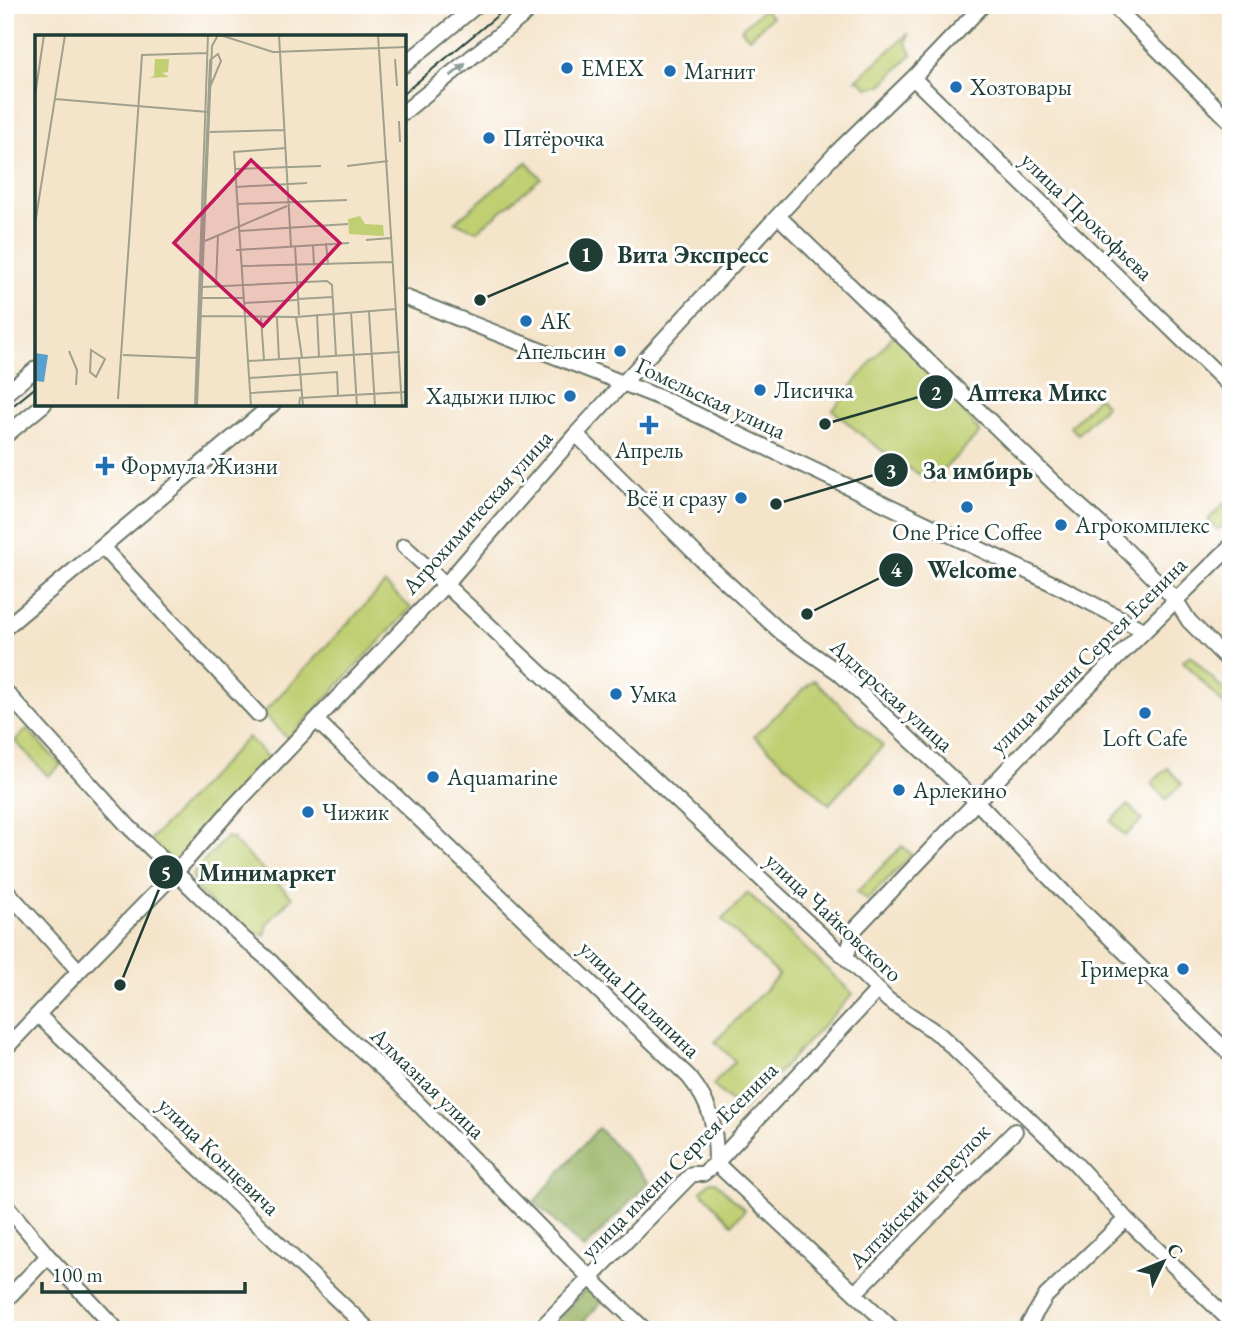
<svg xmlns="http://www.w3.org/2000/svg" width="1236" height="1335" font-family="'EB Garamond',serif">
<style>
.green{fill:#c0cf72;stroke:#708653;stroke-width:2}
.forest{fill:#98b264;stroke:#5c784c;stroke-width:2}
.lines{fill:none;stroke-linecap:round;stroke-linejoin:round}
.minor-casing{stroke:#6a7768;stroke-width:18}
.minor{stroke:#fff;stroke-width:14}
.tram{stroke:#1f3d34;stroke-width:2}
.oneway{fill:#8f9e9a}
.poi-dot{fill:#1f6fb2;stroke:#fff;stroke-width:2.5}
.labels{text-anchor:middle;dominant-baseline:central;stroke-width:6;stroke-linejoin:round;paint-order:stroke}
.poi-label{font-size:23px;fill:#1f3d34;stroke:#fff;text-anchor:start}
.street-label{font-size:23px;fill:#1f3d34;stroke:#fff}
.inset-road{fill:none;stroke:#9fa18e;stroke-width:2}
.view{fill:#c2185b;fill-opacity:0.15;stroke:#c2185b;stroke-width:3.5}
.inset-edge{fill:none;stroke:#1f3d34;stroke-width:3.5}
.leader{fill:none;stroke:#1f3d34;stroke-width:2.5}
.callout-dot{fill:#1f3d34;stroke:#fff;stroke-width:2.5}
.mark-label{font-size:21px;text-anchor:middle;font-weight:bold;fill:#fff}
.callout-label{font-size:24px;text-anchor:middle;font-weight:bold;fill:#1f3d34;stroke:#fff;stroke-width:6;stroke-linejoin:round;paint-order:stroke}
</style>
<rect width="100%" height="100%" fill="#fff"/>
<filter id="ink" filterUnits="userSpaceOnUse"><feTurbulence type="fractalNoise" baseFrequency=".0143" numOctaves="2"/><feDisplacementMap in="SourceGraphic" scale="14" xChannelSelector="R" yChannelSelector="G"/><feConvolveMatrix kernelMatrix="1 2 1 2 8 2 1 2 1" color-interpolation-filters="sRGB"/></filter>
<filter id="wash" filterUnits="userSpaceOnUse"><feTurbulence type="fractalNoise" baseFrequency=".00686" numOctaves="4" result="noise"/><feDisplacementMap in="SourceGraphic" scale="28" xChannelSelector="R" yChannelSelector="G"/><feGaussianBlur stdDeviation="1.57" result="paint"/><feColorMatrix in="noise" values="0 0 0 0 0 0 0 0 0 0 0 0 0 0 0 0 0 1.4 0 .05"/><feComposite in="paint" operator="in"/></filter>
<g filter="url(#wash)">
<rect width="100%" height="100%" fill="#f4e4ca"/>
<path class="green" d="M764 9 772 17 749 38 741 29Z
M908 34 906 43 912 54 882 85 867 88 863 82 856 80Z
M527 162 541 178 477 231 455 222Z
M893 335 946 385 980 433 932 481C894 462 864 438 833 410Z
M1098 397 1106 405 1078 434 1070 427Z
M1231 496V517L1218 530 1208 520Z
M385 584 411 608 288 739 263 713Z
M1190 655 1231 698V712L1183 661Z
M814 680 883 746 829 804 754 736Z
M27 729 61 765 48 776 15 741Z
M248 737 272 762 270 761 173 862 150 840Z
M1168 768 1182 784 1166 799 1151 783Z
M1128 805 1142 820 1125 836 1111 821Z
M226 837 234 839 233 841 292 897 267 924 265 935 239 932 198 890 192 875Z
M902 846 912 855 867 900 857 892Z
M748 893 853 994 741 1112 713 1085 735 1061 715 1042 779 975 722 920Z
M710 1182H715L745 1210 732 1224 701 1191Z"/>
<path class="forest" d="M598 1128 649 1182 584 1249 534 1202Z
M587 1288 602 1302 575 1330H552L558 1318Z"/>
</g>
<g filter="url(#ink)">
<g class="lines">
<g class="minor-casing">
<path id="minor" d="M1113 5 1231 122
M404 65 477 5
M913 78 1231 387
M404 112 536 5
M779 217 1053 482 1101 525 1175 599 1189 621 1231 663
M404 297 666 400 1062 588 1143 630
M5 394 37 368
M576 434 702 560 782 633 838 672 976 801 1069 898 1231 1055
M5 436 44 404
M404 546 846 958 888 1000 940 1035 1031 1121 1075 1163 1126 1219 1231 1322
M102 547 258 714
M5 628 273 404
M5 691 129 827 243 938 270 961 313 1006 394 1079 591 1279 645 1330
M316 720 689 1077C712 1105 716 1128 716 1163L894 1330
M5 889 79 971
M846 958 855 929 1060 714 1231 546
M38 1015 369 1330
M5 1049 79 971 176 872 233 807 446 584 576 434 837 152 913 78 983 5
M5 1204 48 1256 117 1330
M855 1293 1015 1131
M5 1301 48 1256
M539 1330 692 1174H703L716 1163 874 994 876 988
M1025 1330 1046 1296 1126 1219"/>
</g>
<use href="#minor" class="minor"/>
<path class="tram" d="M404 93 510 5
M5 412 37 386"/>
</g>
<defs><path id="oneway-solid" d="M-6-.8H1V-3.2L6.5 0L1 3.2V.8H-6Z" transform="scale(1.75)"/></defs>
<use class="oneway" href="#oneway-solid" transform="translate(458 70) rotate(-39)"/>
</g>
<g class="poi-dot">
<circle cx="567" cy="68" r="7"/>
<circle cx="670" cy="71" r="7"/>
<circle cx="956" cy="87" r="7"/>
<circle cx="489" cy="138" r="7"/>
<circle cx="526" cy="321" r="7"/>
<circle cx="620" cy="351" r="7"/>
<circle cx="760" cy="390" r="7"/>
<circle cx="570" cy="396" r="7"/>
<path d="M645.5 414.5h7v7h7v7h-7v7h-7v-7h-7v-7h7z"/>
<path d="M101.5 455.5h7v7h7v7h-7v7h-7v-7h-7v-7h7z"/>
<circle cx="741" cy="498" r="7"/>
<circle cx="967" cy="507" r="7"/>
<circle cx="1061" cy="525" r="7"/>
<circle cx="616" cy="694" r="7"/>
<circle cx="1145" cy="713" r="7"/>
<circle cx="433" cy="777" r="7"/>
<circle cx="899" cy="790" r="7"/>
<circle cx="308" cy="812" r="7"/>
<circle cx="1183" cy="969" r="7"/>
</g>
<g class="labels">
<g class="poi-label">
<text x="581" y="68">EMEX</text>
<text x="684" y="71">Магнит</text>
<text x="970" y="87">Хозтовары</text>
<text x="503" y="138">Пятёрочка</text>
<text x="540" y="321">АК</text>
<text x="606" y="351" text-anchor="end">Апельсин</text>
<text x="774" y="390">Лисичка</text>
<text x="556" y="396" text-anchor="end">Хадыжи плюс</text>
<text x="649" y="450" text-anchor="middle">Апрель</text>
<text x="121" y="466">Формула Жизни</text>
<text x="727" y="498" text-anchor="end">Всё и сразу</text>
<text x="1075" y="525">Агрокомплекс</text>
<text x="967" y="532" text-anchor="middle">One Price Coffee</text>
<text x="630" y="694">Умка</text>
<text x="1145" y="738" text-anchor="middle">Loft Cafe</text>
<text x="447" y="777">Aquamarine</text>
<text x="913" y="790">Арлекино</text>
<text x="322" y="812">Чижик</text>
<text x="1169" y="969" text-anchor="end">Гримерка</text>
</g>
<g class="street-label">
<text transform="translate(1087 216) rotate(44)">улица Прокофьева</text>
<text transform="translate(711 398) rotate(25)">Гомельская улица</text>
<text transform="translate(477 512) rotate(-48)">Агрохимическая улица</text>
<text transform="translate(1088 655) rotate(-45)">улица имени Сергея Есенина</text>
<text transform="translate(892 695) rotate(42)">Адлерская улица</text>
<text transform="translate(834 917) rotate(43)">улица Чайковского</text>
<text transform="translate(640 999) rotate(44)">улица Шаляпина</text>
<text transform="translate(428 1083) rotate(44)">Алмазная улица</text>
<text transform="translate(219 1156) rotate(44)">улица Концевича</text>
<text transform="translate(679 1160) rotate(-45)">улица имени Сергея Есенина</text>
<text transform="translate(919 1196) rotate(-46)">Алтайский переулок</text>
</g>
</g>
<g transform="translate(35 35)">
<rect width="371" height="371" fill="#f4e4ca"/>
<path d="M120 24H134L133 37 127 38 134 42 114 43 119 41ZM325 181 330 189 348 190 349 201 314 199 313 184Z" fill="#c0cf72"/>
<path d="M0 318 13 320 9 347 0 346Z" fill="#58a1cf"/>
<path class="inset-road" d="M185 0 238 17 371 12M244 0 256 211M343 0 367 371M360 24 362 51M0 61 9 0M20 64 173 77M364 86 365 107M175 97 250 95M312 131 353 126M200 134 286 131M201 152 272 148M202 169 312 165M0 189 30 0M204 196 313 189M331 205 356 203M170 206 252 171M291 208 293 230M278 210 279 231M260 211 264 280M201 215 314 208M207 231 357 227M181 250 183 200M168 252 292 246 297 250 301 321M167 263H209M262 264 298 262M209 268 262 265M316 277 322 371M334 277 340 371M282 279 284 322M166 281 261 282 361 274M261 282 267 323M226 283 229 325M242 283 244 325M56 315 70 324 61 342 55 337ZM34 316 42 335 41 350M88 320 163 323M264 324 268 371M213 326 365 317M214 343 302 337 303 361M215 358 266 355M83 364 107 20 173 18M160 371 173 0M161 371 175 25 183 19 186 26 175 52M162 371 177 11 183 0M216 371 199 117 251 113M264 371 265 363 371 357"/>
<path class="view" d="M216 125 305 208 228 291 139 208Z"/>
<rect width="371" height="371" class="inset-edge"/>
</g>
<path class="leader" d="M480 300L586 255M825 424L936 392M776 504L891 470M807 614L896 570M120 985L166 872"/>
<g class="callout-dot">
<circle cx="480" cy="300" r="7"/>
<circle cx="825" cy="424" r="7"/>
<circle cx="776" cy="504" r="7"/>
<circle cx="807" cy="614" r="7"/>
<circle cx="120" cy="985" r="7"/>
<circle cx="586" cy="255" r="18"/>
<circle cx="936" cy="392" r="18"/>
<circle cx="891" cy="470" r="18"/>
<circle cx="896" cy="570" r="18"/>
<circle cx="166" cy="872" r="18"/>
</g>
<g class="mark-label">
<text x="586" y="262">1</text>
<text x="936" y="400">2</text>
<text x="891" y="478">3</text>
<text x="896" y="577">4</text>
<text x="166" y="880">5</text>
</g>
<g class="callout-label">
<text x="693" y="263">Вита Экспресс</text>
<text x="1037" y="401">Аптека Микс</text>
<text x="978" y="479">За имбирь</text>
<text x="972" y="578">Welcome</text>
<text x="267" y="881">Минимаркет</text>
</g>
<rect width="1236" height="1335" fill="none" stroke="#fff" stroke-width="28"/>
<g transform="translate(1163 1262) rotate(47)" stroke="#ffffff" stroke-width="5" paint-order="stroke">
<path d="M0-5L12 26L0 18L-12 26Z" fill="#1f3d34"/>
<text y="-10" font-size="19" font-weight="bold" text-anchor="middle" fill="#1f3d34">С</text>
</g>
<path d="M42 1282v10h203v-10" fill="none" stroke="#1f3d34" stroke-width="3.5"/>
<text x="52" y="1282" font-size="21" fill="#1f3d34" stroke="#ffffff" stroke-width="5" paint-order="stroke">100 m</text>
</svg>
